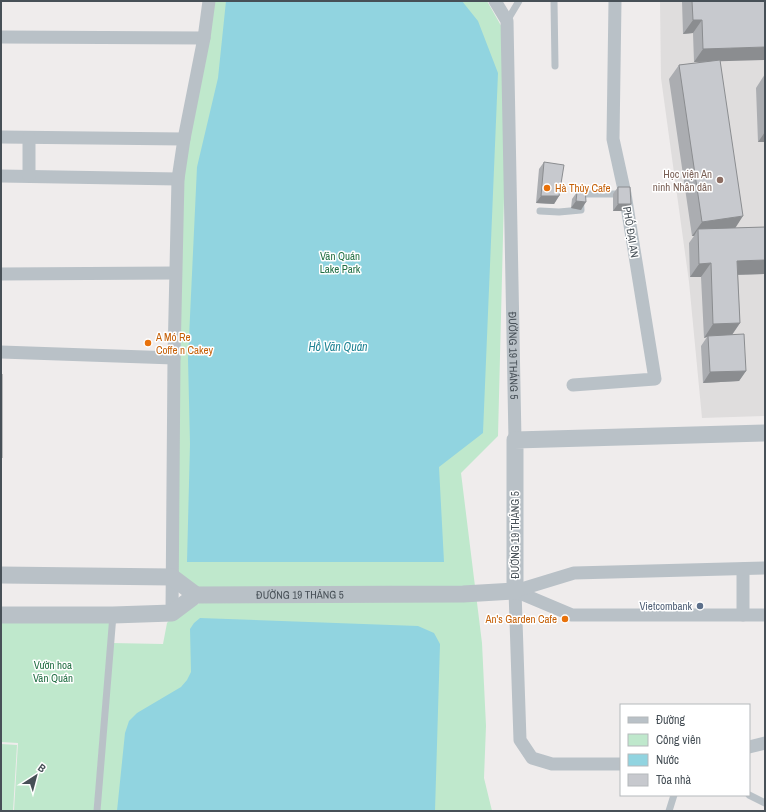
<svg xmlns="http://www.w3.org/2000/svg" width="766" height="812" font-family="'Archivo Narrow',sans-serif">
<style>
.education{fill:#dfdddd}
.green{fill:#bfe8cc}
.water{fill:#91d4e0}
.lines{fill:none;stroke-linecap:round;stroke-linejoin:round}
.service{stroke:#b9c1c7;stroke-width:7}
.minor{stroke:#b9c1c7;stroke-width:13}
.tertiary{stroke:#b9c1c7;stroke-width:17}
.wall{fill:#abadb1}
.shaded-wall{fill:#8b8d90}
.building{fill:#c7c9ce;stroke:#8b8d90}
.education-dot{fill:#8d6e63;stroke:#fff;stroke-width:1.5}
.food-dot{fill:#e8710a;stroke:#fff;stroke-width:1.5}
.service-dot{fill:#5c6f8a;stroke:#fff;stroke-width:1.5}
.labels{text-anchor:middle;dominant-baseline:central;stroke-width:3;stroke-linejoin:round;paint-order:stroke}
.education-label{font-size:11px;fill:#785e54;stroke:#fff;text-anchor:end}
.food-label{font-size:11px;fill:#c56008;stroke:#fff;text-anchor:start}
.street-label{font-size:11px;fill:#475057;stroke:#fff}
.park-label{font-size:11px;fill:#216e43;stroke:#fff}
.service-label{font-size:11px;fill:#4e5e75;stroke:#fff;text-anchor:end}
.water-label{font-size:12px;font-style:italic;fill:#1d8293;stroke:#fff}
</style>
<rect width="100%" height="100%" fill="#efecec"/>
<path class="education" d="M660 1H765V416L702 418 689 282 661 78Z"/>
<path class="green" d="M211 1H487L508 38 498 436 461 473 482 643 486 726 484 778 492 811H100L111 643 163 644 167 623 181 606 199 604 175 573 184 167Z
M110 618 94 811H14L18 743 1 742V619Z
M1 744 17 745 13 811H1Z"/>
<path class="water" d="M226 1H462L478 21 498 73 483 433 439 467 444 562H187L190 444 188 359 197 167 218 78Z
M200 618 418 626 434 633 440 644 435 811H117L125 733 129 721 137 713 181 687 187 680 191 672 190 629 194 623Z"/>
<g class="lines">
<path class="service" d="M554 1 555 66
M507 21 519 1
M540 211 559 212 581 210 580 194H621
M749 795 765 803
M97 811 113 615
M669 811 674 795"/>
<g class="minor">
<path id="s1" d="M495 1 507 21 515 440"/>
<path d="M1 37 204 38"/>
<path d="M1 137 184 139"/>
<path d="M1 176 178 179"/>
<path d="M29 176V138"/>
<path d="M1 274 175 273"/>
<path d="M1 352 174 358"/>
<path d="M573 385 655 379 625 194 613 139 615 1"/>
<path d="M743 569V615"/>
<path d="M515 591 520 740 532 758 552 764H621"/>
<path d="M515 591 572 615H765"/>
<path d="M515 591 574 573 765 568"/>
<path d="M172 613 174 358 178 179 184 139 204 38 209 1"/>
<path d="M749 747 765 743"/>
</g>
<g class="tertiary">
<path d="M1 575 172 577 196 595"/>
<path id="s2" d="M1 615H113L172 613 196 595 463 594 515 591V440L765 433"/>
</g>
</g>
<path class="wall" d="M682 1H765L720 61 735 228 765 227V274L738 275 740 323 732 335 746 371 739 381 703 383 701 346 707 337 704 338 701 277H690L689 243 694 236H692L669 79 679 65 705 62H694L693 33 683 34Z
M765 74V142H758L756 88Z
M544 162 559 196 554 204 536 203 539 169Z
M585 187 581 210 571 208 572 199 577 192 582 191Z
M618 187 631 204 627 211H613V194Z"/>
<path class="shaded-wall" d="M693 20H702L693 33 683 34Z
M765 47V60L694 62 703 49Z
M765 132V142H758Z
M541 196H559L554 204 536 203Z
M576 201 586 202 581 210 571 208Z
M618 204H631L627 211H613Z
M743 216 734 230 698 229 694 236H692L702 222Z
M765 260V274L728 275 737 261Z
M711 263 701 277H690L699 264Z
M740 323 731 336H708L707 337 704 338 713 324Z
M746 371 739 381 703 383 710 372Z"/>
<path class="building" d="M692 1H765V47L703 49 702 20H693Z
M720 60 743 216 702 222 679 65Z
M544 162 564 165 559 196H541Z
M585 187 586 202 576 201 577 192 583 191Z
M618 187H630L631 204H618Z
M765 227V260L737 261 740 323 713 324 711 263 699 264 698 229Z
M744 334 746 371 710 372 708 336Z
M1 374H2V458H1Z"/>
<circle class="education-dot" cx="720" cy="180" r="4"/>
<g class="food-dot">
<circle cx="547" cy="188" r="4"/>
<circle cx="148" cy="343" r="4"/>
<circle cx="565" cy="619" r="4"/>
</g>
<circle class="service-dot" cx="700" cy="606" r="4"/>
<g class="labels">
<g class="education-label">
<text x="712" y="174">Học viện An<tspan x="712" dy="13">ninh Nhân dân</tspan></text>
</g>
<g class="food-label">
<text x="555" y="188">Hà Thủy Cafe</text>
<text x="156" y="337">A Mó Re<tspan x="156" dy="13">Coffe n Cakey</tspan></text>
<text x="557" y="619" text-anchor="end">An's Garden Cafe</text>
</g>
<g class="street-label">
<text transform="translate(631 232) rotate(81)">PHỐ ĐẠI AN</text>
<text stroke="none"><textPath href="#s1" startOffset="358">ĐƯỜNG 19 THÁNG 5</textPath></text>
<text transform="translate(515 535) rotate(-90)">ĐƯỜNG 19 THÁNG 5</text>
<text stroke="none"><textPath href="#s2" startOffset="305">ĐƯỜNG 19 THÁNG 5</textPath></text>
</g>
<g class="park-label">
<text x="340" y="256">Văn Quán<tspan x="340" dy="13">Lake Park</tspan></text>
<text x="53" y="665">Vườn hoa<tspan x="53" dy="13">Văn Quán</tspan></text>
</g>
<g class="service-label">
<text x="692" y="606">Vietcombank</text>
</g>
<g class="water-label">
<text x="338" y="347">Hồ Văn Quán</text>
</g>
</g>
<rect width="766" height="812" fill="none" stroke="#475057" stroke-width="4"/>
<rect x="620" y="704" width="130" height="92" fill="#ffffff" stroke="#b5b9bc"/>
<rect x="628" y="717" width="20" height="6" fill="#b9c1c7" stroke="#b5b9bc"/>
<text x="656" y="724" font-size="12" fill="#475057">Đường</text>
<rect x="628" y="734" width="20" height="12" fill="#bfe8cc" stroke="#b5b9bc"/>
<text x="656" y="744" font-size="12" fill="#475057">Công viên</text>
<rect x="628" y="754" width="20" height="12" fill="#91d4e0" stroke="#b5b9bc"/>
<text x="656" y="764" font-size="12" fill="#475057">Nước</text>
<rect x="628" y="774" width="20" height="12" fill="#c7c9ce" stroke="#b5b9bc"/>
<text x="656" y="784" font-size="12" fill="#475057">Tòa nhà</text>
<g transform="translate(36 776) rotate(36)" stroke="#ffffff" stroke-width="3" paint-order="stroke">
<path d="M0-3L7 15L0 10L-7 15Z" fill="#475057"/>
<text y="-6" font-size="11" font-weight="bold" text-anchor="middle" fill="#475057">B</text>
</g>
</svg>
